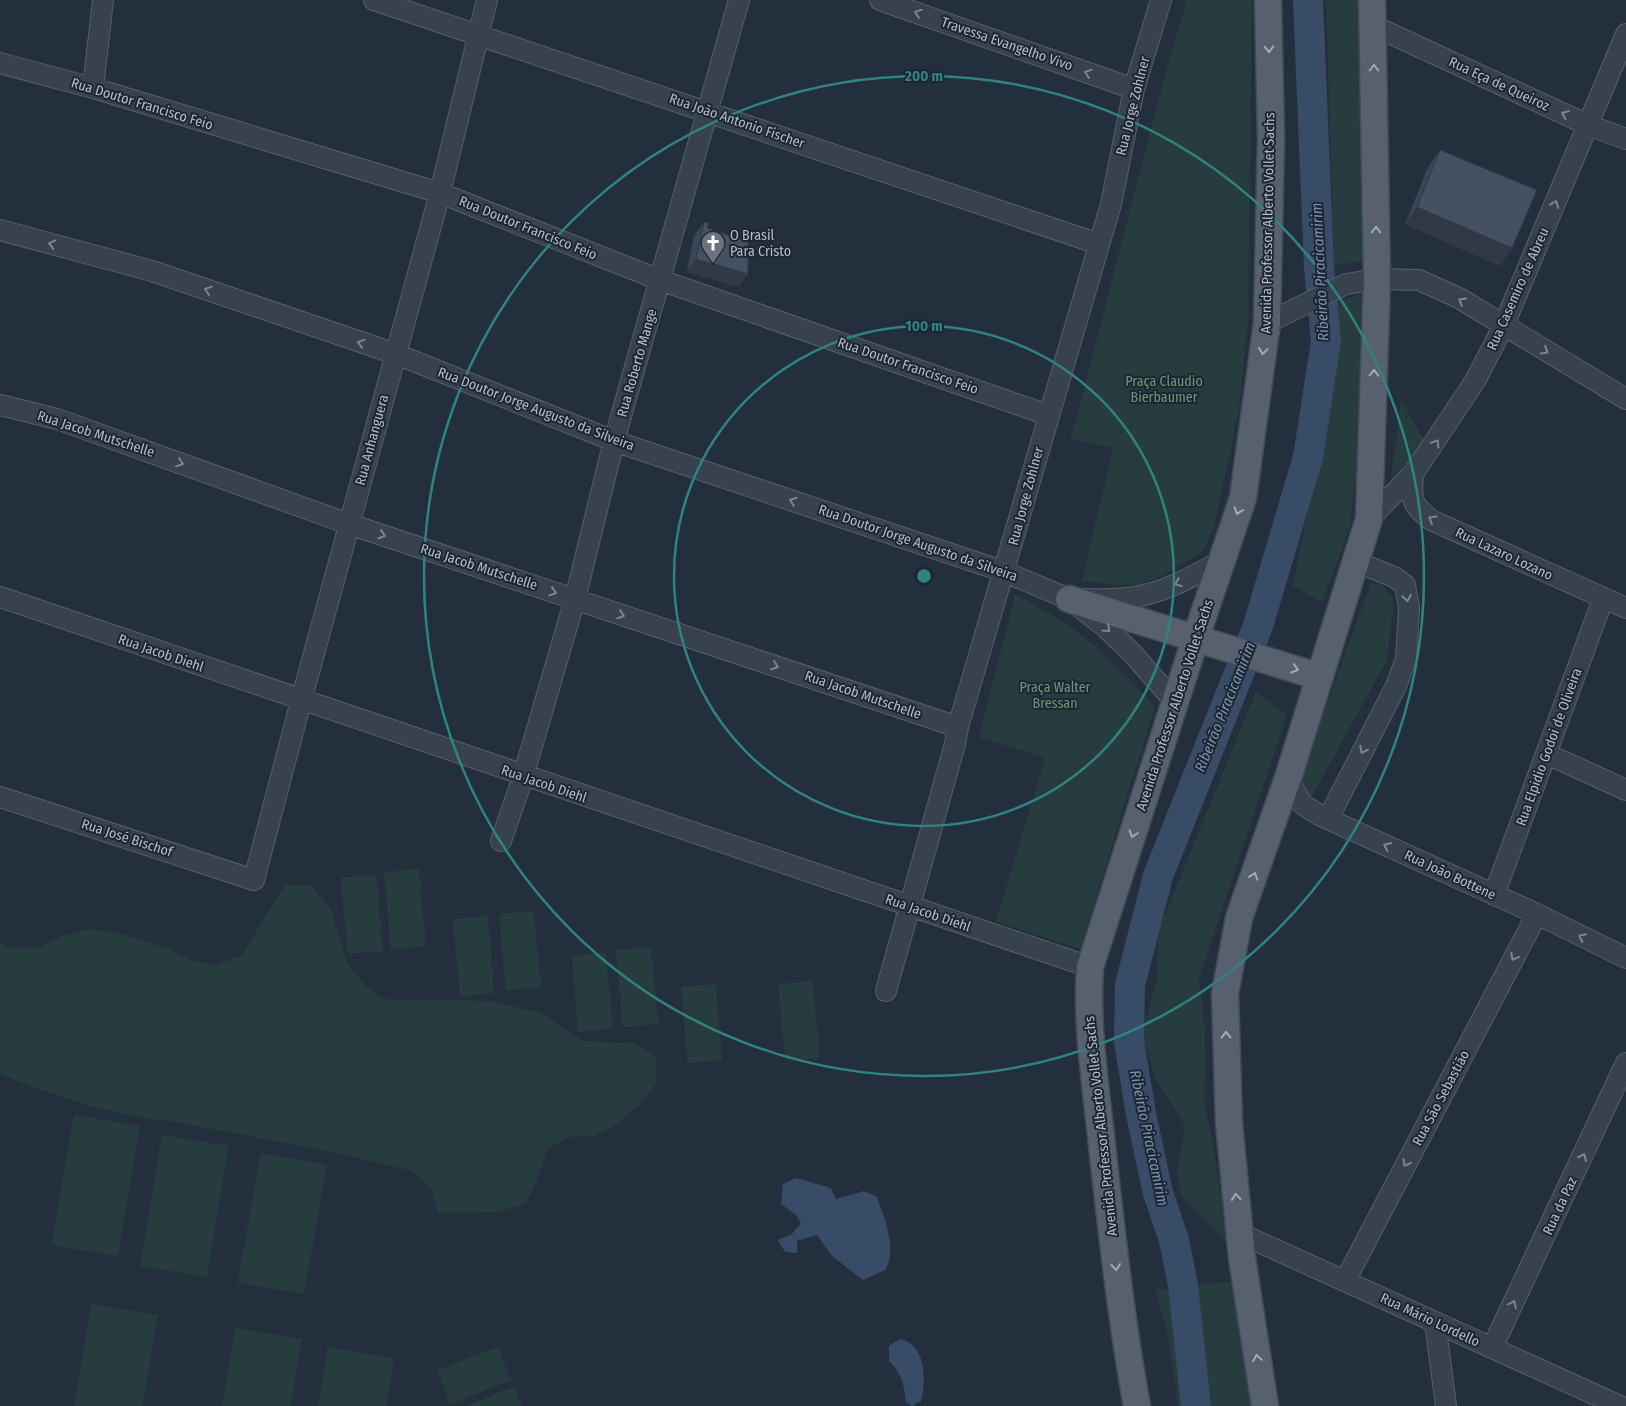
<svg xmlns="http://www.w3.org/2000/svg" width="1626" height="1406" font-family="'Fira Sans Condensed',sans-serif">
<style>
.green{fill:#263c3f}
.water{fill:#394c67}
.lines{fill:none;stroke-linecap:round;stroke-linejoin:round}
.river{stroke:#394c67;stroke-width:30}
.minor-casing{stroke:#565f6c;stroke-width:22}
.major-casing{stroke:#414a57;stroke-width:29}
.minor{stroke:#38414e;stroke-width:20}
.major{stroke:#56606e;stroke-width:26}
.wall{fill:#3b4654}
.shaded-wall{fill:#303945}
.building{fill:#455162;stroke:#303945}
.oneway{stroke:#7c8592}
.oneway2{stroke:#a1aab7}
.ring{fill:none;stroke:#308480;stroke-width:2.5}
.labels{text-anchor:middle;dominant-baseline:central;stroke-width:4;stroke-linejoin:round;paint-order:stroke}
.street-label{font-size:14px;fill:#b4bcc9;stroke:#1d2633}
.poi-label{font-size:14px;fill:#b4bcc9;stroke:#1d2633;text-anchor:start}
.park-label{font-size:14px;fill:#6b9a76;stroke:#1d2633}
.water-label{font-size:15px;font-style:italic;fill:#7c92b1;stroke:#1d2633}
.centre{fill:#308480;stroke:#1d2633;stroke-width:2.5}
.ring-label{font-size:15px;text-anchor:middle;font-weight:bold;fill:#308480;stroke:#1d2633;stroke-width:4;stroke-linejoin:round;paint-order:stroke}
</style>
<rect width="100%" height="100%" fill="#242f3e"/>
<path class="green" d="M1187 0H1252L1248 319 1240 401 1231 450 1213 529 1203 551 1163 576 1138 585H1117L1082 581 1113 448 1071 439 1165 75Z
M1326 0H1358L1364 261 1334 265Z
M1366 293 1358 463 1349 530 1322 602 1293 586 1337 360 1334 302Z
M1401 400 1424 440 1390 486Z
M1371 583 1382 584 1394 602 1387 660 1311 798 1301 775Z
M1015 595 1056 617 1093 644 1155 706 1080 949 996 922 1045 758 979 737Z
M1256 692 1287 715 1199 978 1205 1034 1204 1101 1215 1155 1227 1243 1181 1196 1177 1172 1185 1126 1155 1078 1142 1033 1157 979 1158 932Z
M419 869 426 946 391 949 384 872Z
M376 875 383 951 348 954 341 878Z
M285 885 312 886 331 910 347 962 363 983 382 999 490 1001 541 1013 582 1041 635 1043 656 1057V1084L639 1105 617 1124 595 1136 569 1137 547 1149 537 1181 525 1204 497 1212 438 1213 431 1188 412 1171 333 1152 170 1121C110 1115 55 1096 0 1074V943L11 948 39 947 63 936 88 929 115 932 167 948 191 960 216 965 241 956Z
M534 911 541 987 506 990 499 914Z
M488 916 494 993 460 996 453 919Z
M651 947 658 1024 623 1027 616 950Z
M606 952 613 1029 578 1032 572 956Z
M813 981 820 1058 785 1061 778 984Z
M716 984 722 1060 688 1063 681 987Z
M74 1115 140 1126 118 1256 51 1245Z
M162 1135 229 1146 207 1277 140 1266Z
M260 1153 327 1164 304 1294 238 1283Z
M1238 1281 1259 1406H1178L1168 1335 1155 1290Z
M91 1304 158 1315 143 1406H74Z
M235 1328 302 1339 291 1406H222Z
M328 1347 394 1358 386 1406H318Z
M498 1347 511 1380 450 1404 437 1370Z
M514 1387 522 1406H466Z"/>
<path class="water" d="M796 1178 831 1188 836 1199 864 1191 877 1197C884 1217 898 1251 885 1270L863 1280 832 1256 817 1235 797 1241V1253L785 1252 778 1240 792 1234 801 1223 796 1215 781 1204 783 1184Z
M900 1339C927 1345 926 1381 921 1401L912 1406 906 1402C904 1384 902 1374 889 1361V1346Z"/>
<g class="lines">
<path class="river" d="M1196 1406 1183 1285 1174 1240 1158 1193 1141 1114 1129 1041 1130 985 1158 876 1258 626 1308 457 1326 341 1319 267 1308 0"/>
<g class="minor-casing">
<path id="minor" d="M374 0 1099 244
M880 0 1134 89
M1374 26 1588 125 1626 139
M0 63 93 88 440 193 660 280 1048 415
M93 88 103 0
M0 230 152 271 396 354 614 441 1005 572 1069 599 1104 626 1132 653 1176 703
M1267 323 1346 284 1377 279 1419 280 1459 298 1626 399
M0 405 57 419 349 524 958 727
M1413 474C1411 500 1411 504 1431 520L1626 608
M1369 519 1413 474 1475 381 1503 327 1626 34
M0 597 1090 967
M1083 599C1098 599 1112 600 1127 598 1160 595 1192 577 1221 561
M1547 754 1626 790
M1288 778 1302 804 1319 815 1537 914 1626 958
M0 797 254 880 301 701 440 193 487 0
M1328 819 1396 686 1406 659 1409 608 1405 585 1394 577 1357 562
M501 841 523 777 575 599 614 441 739 0
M1494 895 1603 599
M886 991 955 744 958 727 1111 204 1134 89 1161 0
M1239 1233 1620 1406
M1345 1281 1537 914
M1435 1322 1446 1406
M1492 1348 1626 1063"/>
</g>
<g class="major-casing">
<path id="major" d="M1069 599 1320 677
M1137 1406C1121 1320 1112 1233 1102 1146 1096 1086 1086 1028 1090 967L1196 637 1243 498 1267 323 1271 138 1268 0
M1265 1406 1242 1258 1229 1123 1225 994 1239 918 1288 778 1369 519 1377 279 1372 0"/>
</g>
<use href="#minor" class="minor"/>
<use href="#major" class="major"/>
</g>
<path class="wall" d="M1440 150 1500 266 1405 224 1428 167Z
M704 222 707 228 739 287 687 272 694 235Z"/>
<path class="shaded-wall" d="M1417 207 1512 248 1500 266 1405 224Z
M696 259 748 274 739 287 687 272Z"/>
<path class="building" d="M1440 150 1537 190 1512 248 1417 207Z
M704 222 709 223 707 228 748 242V274L696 259Z"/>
<defs><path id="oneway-chevron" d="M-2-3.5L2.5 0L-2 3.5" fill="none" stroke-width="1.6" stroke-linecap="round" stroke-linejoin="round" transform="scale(1.25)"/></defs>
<g class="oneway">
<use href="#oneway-chevron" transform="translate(918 13) rotate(-161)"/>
<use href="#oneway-chevron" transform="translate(1088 73) rotate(-161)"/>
<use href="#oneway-chevron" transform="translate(1565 114) rotate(-155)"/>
<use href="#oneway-chevron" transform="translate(1555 204) rotate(-67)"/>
<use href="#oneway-chevron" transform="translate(52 244) rotate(-165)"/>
<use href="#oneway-chevron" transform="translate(208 290) rotate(-161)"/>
<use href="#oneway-chevron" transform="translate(1462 301) rotate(-149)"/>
<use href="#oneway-chevron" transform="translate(361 343) rotate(-161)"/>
<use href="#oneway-chevron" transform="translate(1545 351) rotate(31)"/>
<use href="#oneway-chevron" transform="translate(1436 443) rotate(-57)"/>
<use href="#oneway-chevron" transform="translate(180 463) rotate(20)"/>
<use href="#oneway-chevron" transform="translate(793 501) rotate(-161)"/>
<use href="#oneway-chevron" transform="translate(1432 519) rotate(-149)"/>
<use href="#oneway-chevron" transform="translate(382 535) rotate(18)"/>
<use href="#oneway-chevron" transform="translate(1178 583) rotate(158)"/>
<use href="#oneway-chevron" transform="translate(553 592) rotate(18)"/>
<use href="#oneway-chevron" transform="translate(1407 598) rotate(81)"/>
<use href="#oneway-chevron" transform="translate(621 615) rotate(19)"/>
<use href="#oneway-chevron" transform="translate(1107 629) rotate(42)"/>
<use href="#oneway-chevron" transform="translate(775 666) rotate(19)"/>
<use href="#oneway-chevron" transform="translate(1363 750) rotate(117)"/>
<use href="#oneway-chevron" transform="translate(1387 846) rotate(-155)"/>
<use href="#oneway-chevron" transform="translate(1582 937) rotate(-154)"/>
<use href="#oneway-chevron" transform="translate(1514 957) rotate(118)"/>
<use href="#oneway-chevron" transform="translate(1583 1157) rotate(-65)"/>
<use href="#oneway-chevron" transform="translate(1406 1163) rotate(118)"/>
<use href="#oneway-chevron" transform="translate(1513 1304) rotate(-65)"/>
</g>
<g class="oneway2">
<use href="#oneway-chevron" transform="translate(1269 49) rotate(89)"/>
<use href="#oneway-chevron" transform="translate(1374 68) rotate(-90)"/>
<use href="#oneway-chevron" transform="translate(1376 230) rotate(-90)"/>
<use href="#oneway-chevron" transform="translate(1263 351) rotate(98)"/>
<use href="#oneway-chevron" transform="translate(1374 373) rotate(-89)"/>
<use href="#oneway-chevron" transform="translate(1238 511) rotate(109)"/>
<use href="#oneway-chevron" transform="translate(1295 669) rotate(17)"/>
<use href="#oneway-chevron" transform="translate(1133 834) rotate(108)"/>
<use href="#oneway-chevron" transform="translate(1254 876) rotate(-71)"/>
<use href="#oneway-chevron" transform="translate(1226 1035) rotate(-91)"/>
<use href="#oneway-chevron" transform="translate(1236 1197) rotate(-95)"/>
<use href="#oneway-chevron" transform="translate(1116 1267) rotate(83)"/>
<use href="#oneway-chevron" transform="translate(1257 1358) rotate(-99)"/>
</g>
<g class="ring">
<circle cx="924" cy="576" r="250"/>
<circle cx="924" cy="576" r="500"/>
</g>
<defs>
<g id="church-pin" transform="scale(1.25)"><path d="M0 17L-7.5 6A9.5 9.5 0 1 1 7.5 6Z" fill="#6b7280" stroke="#1d2633"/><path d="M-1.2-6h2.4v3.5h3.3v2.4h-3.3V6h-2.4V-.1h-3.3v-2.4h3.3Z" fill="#fff"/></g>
</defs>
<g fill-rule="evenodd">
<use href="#church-pin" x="713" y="243"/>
</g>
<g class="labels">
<g class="street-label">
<text transform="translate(1007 44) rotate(19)">Travessa Evangelho Vivo</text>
<text transform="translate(1499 84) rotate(25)">Rua Eça de Queiroz</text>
<text transform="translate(142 104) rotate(17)">Rua Doutor Francisco Feio</text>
<text transform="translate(1133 106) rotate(-76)">Rua Jorge Zohlner</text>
<text transform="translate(737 121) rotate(19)">Rua João Antonio Fischer</text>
<text transform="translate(1268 223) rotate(-89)">Avenida Professor Alberto Vollet Sachs</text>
<text transform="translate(528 228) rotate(22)">Rua Doutor Francisco Feio</text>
<text transform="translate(1518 289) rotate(-66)">Rua Casemiro de Abreu</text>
<text transform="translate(637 363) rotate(-74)">Rua Roberto Mange</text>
<text transform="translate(908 366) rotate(19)">Rua Doutor Francisco Feio</text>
<text transform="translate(536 409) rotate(21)">Rua Doutor Jorge Augusto da Silveira</text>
<text transform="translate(96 434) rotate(18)">Rua Jacob Mutschelle</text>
<text transform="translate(372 440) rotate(-75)">Rua Anhanguera</text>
<text transform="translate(1026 496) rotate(-75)">Rua Jorge Zohlner</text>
<text transform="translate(918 543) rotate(19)">Rua Doutor Jorge Augusto da Silveira</text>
<text transform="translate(1504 554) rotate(25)">Rua Lazaro Lozano</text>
<text transform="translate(479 567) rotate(18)">Rua Jacob Mutschelle</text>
<text transform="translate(161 653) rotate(19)">Rua Jacob Diehl</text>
<text transform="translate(863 695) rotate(19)">Rua Jacob Mutschelle</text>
<text transform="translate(1175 705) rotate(-72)">Avenida Professor Alberto Vollet Sachs</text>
<text transform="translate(1549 747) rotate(-70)">Rua Elpidio Godoi de Oliveira</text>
<text transform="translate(544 784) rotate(19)">Rua Jacob Diehl</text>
<text transform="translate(127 838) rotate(18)">Rua José Bischof</text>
<text transform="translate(1450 875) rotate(25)">Rua João Bottene</text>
<text transform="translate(928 913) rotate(19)">Rua Jacob Diehl</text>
<text transform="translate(1441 1098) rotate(-62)">Rua São Sebastião</text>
<text transform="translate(1101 1126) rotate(-96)">Avenida Professor Alberto Vollet Sachs</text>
<text transform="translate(1560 1206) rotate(-65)">Rua da Paz</text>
<text transform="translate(1430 1320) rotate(25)">Rua Mário Lordello</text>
</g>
<g class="poi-label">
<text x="730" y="235">O Brasil<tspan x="730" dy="16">Para Cristo</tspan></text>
</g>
<g class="park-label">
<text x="1164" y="381">Praça Claudio<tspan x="1164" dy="16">Bierbaumer</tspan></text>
<text x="1055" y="687">Praça Walter<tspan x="1055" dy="16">Bressan</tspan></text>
</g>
<g class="water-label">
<text transform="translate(1320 272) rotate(-93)">Ribeirão Piracicamirim</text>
<text transform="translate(1225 707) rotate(-68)">Ribeirão Piracicamirim</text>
<text transform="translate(1149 1138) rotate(78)">Ribeirão Piracicamirim</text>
</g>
</g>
<circle cx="924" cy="576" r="8" class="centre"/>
<g class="ring-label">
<text x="924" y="81">200 m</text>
<text x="924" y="331">100 m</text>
</g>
</svg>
